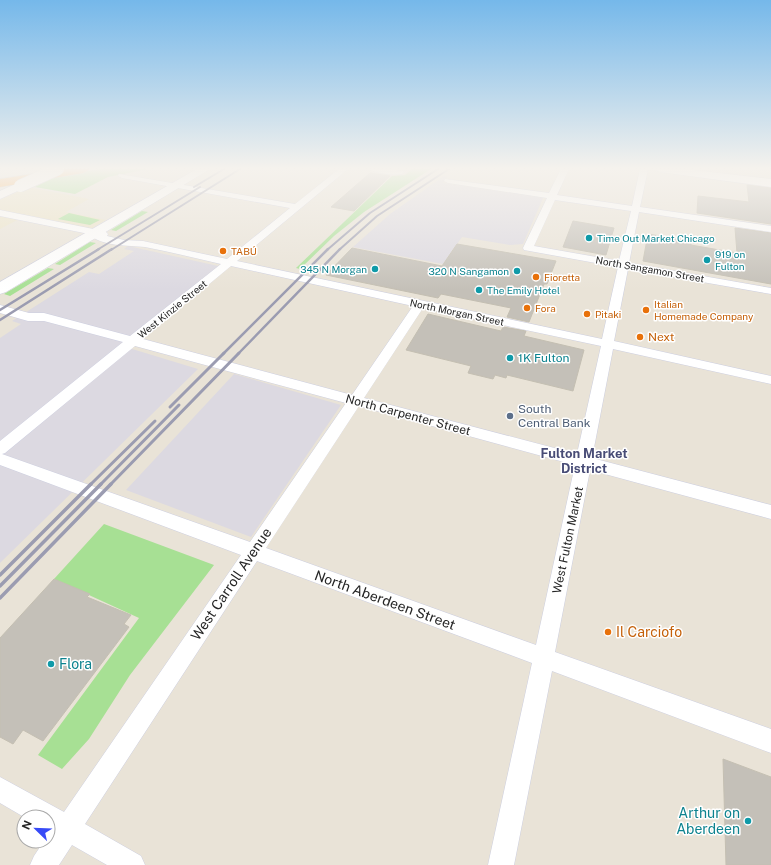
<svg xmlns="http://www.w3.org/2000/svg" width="771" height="865" font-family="'Public Sans',sans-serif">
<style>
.industrial{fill:#dcd9e1}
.education{fill:#ebe3c6}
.green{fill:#a7e094}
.building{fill:#c4c0b8;stroke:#c4bfb2}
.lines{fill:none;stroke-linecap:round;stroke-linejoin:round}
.street-casing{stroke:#cdcfe0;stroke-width:1}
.secondary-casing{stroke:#cdcfe0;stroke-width:1}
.highway-casing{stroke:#c7c7c7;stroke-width:1}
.street{fill:#fff;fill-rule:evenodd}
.secondary{fill:#fff;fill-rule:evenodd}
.highway{fill:#fbaa50;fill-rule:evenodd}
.rail-far3{stroke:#9b9cb1;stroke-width:2}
.rail-far2{stroke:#9b9cb1;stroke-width:2.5}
.rail-far1{stroke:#9b9cb1;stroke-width:3}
.rail{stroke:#9b9cb1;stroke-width:3.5}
.secondary-bridge-casing{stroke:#cdcfe0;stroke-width:13;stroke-linecap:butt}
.secondary-bridge{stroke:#fff;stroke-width:12}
.culture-dot{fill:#0f9aa8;stroke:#fff;stroke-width:1.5}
.food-dot{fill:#e8710a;stroke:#fff;stroke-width:1.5}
.service-dot{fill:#5c6f8a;stroke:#fff;stroke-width:1.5}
.labels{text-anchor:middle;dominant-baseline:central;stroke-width:3;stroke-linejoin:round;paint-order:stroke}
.far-culture-label{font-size:10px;fill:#0d838f;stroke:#fff;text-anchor:start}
.far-food-label{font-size:10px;fill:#c56008;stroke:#fff;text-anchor:start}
.far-street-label{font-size:10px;fill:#262626;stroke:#fff}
.food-label{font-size:12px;fill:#c56008;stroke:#fff;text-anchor:start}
.culture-label{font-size:12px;fill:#0d838f;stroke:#fff;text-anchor:start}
.service-label{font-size:12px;fill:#4e5e75;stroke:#fff;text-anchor:start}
.street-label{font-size:12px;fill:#262626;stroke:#fff}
.neighbourhood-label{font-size:13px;font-weight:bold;fill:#484c76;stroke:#fff}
.near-street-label{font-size:14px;fill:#262626;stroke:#fff}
.near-food-label{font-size:14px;fill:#c56008;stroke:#fff;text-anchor:start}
.near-culture-label{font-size:14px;fill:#0d838f;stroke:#fff;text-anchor:start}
</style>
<rect width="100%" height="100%" fill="#e9e3d7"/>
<path class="industrial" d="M444 176 447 177 443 183 543 198 523 244 510 245 462 237 443 264 353 247 390 214Z
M128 246 218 266 119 345 198 369 0 563V338L21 324 12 321 89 272 99 274 134 251 124 249Z
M234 374 341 405 251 537 126 490Z"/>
<path class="education" d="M28 187 89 199 66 212 106 220 91 229 27 215 0 229V200Z"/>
<path class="green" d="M101 169H148L108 177 75 194 35 187 59 175Z
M412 169H431L364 212 334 236 300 269 296 268 392 176 405 175Z
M142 211 148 212 116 231 111 230Z
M69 213 100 220 90 225 58 219Z
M90 242 96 243 60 265 55 264Z
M48 268 54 269 10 296 4 294Z
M104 524 214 565 130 675 89 739 62 769 38 755 139 618 54 579Z"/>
<path class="building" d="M370 173 390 176 354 211 331 207Z
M747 185 771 188V224L697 213 698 196 749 202Z
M573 221 614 228 606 255 563 247Z
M735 228 771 233V284L643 261 648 234 691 241V245L737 253Z
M457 244 556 261 547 284H544L529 322 507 317 511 308 441 294 438 298 326 275 352 248 442 266Z
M428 314 501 331 503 327 526 331 524 336 584 350 573 391 507 375 506 378 495 375 493 379 468 373 471 366 406 350Z
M54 579 90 594 87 597 131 615 124 624 129 627 43 741 23 730 13 744 0 737V638Z
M723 759 771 777V865H726Z"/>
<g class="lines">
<g class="street-casing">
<path id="street" d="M339 169H348L237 261 602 339 618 267 524 250 523 248 547 198 448 183 444 181 445 179 549 193 561 169H569L557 195 632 206 640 169H648L640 207 771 226V232L639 212 629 263 771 288V294L628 269 614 341 771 376V384L613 349 592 458 771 505V519L590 470 555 652 771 729V753L552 671 514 865H488L532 663 257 561 85 824 141 856 145 865H107L72 845 59 865H30L34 856 44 841H48V835L50 832 48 831V817H24L0 803V777L64 812 241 555 0 465V441L123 342 44 321H28L0 313V305L29 313H44L130 336 221 264C196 258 170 252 145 247 130 245 101 247 89 234L0 216V210L103 231 106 232 108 234 107 236 124 240 143 241 227 259 290 208 122 178 118 176 119 174 295 204ZM555 200 631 211 619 261 534 246ZM231 266 413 306 352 395 143 339ZM423 308 601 346 577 454 364 398ZM135 346 346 403 250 542 2 454 5 453ZM359 406 575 465 536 645 266 548Z
M369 169H387L403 171 404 173C399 177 374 173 369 169Z"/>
</g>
<g class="secondary-casing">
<path id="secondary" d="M197 169H210L6 292 0 294V282Z
M654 169H684L771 179V187L660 172Z
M20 182 24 184 26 186 24 188 0 199V191Z"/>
</g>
<g class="highway-casing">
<path id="highway" d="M64 169H89L87 171 83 173 0 187V179Z"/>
</g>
<use href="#street" class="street"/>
<use href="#secondary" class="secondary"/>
<use href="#highway" class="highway"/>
<path class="rail-far3" d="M194 187 224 169
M97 250 200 187
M111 250 240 169
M327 250 370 213 438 169
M339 250 377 216 449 169"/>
<path class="rail-far2" d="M0 310 99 249
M0 320 112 249
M223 354 328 249
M238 354 340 249"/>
<path class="rail-far1" d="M170 407 224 353
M90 485 155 421
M100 485 179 405
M110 485 239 353"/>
<path class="rail" d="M0 575 91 484
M0 586 101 484
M0 598 111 484"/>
<g class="secondary-bridge-casing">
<path id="secondary-bridge" d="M20 186 58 169"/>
</g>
<use href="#secondary-bridge" class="secondary-bridge"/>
</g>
<linearGradient id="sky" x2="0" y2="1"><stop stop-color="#75b8ea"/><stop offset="0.58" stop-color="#f5f2ed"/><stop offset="1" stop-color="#f5f2ed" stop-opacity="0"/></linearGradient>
<rect width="771" height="290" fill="url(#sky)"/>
<g class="culture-dot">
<circle cx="589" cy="238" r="4"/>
<circle cx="707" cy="260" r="4"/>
<circle cx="375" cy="269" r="4"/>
<circle cx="517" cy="271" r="4"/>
<circle cx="479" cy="290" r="4"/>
<circle cx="510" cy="358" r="4"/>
<circle cx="51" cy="664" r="4"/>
<circle cx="748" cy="821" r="4"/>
</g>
<g class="food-dot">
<circle cx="223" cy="251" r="4"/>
<circle cx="536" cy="277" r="4"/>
<circle cx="527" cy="308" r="4"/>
<circle cx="646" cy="310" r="4"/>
<circle cx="587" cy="314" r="4"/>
<circle cx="640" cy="337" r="4"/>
<circle cx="608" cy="632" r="4"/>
</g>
<circle class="service-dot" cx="510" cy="416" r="4"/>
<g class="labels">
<g class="far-culture-label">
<text x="597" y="238">Time Out Market Chicago</text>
<text x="715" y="254">919 on<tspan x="715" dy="12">Fulton</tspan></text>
<text x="367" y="269" text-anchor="end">345 N Morgan</text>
<text x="509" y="271" text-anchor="end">320 N Sangamon</text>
<text x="487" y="290">The Emily Hotel</text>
</g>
<g class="far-food-label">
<text x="231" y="251">TABÚ</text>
<text x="544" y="277">Fioretta</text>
<text x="654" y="304">Italian<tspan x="654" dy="12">Homemade Company</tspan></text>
<text x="535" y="308">Fora</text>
<text x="595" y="314">Pitaki</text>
</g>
<g class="far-street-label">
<text transform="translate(650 269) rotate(10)">North Sangamon Street</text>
<text transform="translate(172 309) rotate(-39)">West Kinzie Street</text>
<text transform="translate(457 312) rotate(12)">North Morgan Street</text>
</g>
<g class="food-label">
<text x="648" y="337">Next</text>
</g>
<g class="culture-label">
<text x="518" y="358">1K Fulton</text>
</g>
<g class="service-label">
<text x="518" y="409">South<tspan x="518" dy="14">Central Bank</tspan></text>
</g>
<g class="street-label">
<text transform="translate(408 415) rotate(15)">North Carpenter Street</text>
<text transform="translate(568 540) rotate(-78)">West Fulton Market</text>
</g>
<g class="neighbourhood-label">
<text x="584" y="453">Fulton Market<tspan x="584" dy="15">District</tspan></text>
</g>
<g class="near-street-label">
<text transform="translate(231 584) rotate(-56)">West Carroll Avenue</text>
<text transform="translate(385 600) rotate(20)">North Aberdeen Street</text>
</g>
<g class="near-food-label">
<text x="616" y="632">Il Carciofo</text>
</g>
<g class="near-culture-label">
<text x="59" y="664">Flora</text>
<text x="740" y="813" text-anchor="end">Arthur on<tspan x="740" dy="16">Aberdeen</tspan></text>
</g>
</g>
<g transform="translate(36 829) rotate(293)"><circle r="19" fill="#ffffff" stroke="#a8a8a8"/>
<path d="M0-3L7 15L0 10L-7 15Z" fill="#374af7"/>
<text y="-6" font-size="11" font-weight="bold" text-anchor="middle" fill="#262626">N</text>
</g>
</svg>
